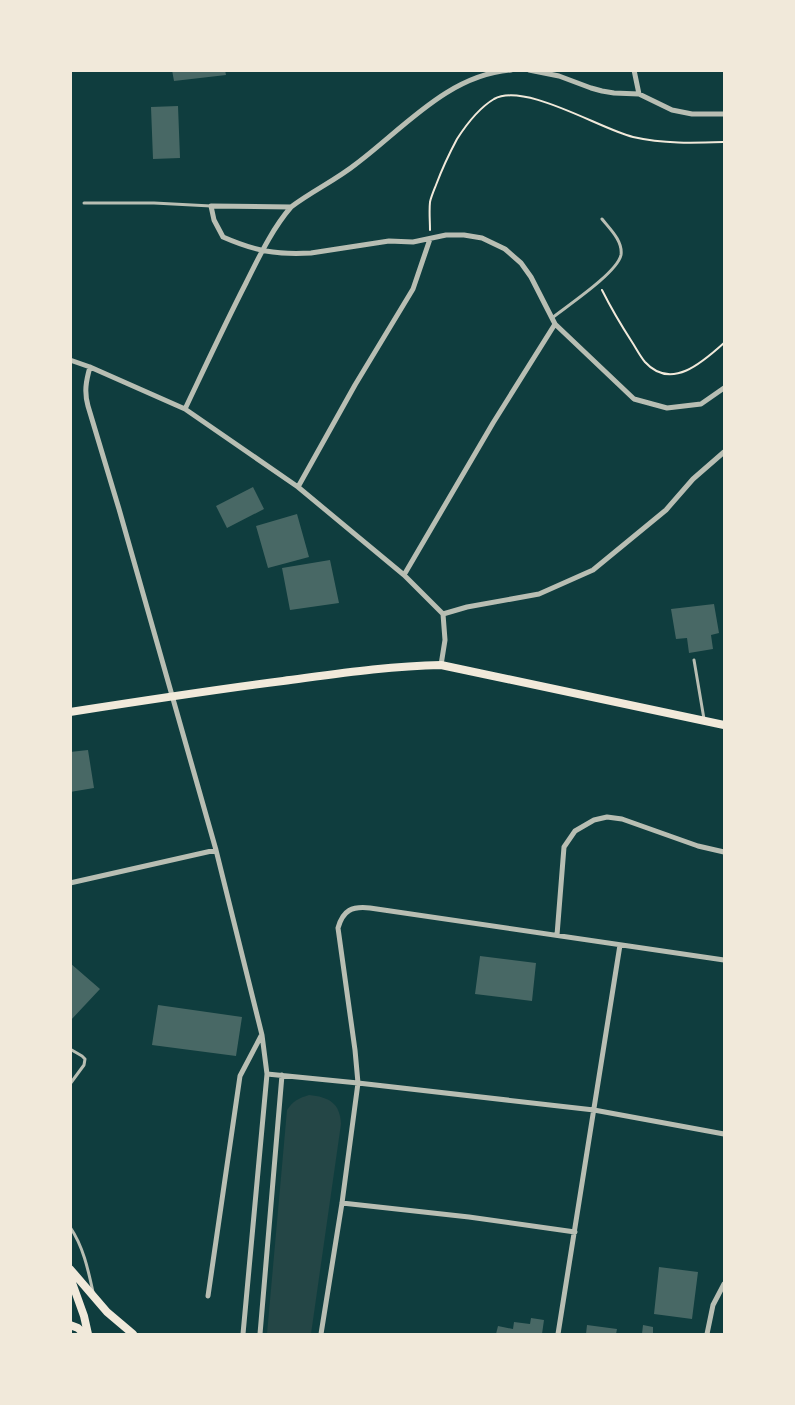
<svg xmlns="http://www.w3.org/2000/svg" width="795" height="1405" font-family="'Varela Round',sans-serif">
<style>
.green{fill:#244646}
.building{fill:#486865}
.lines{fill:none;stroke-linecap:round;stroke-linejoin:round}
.path{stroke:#f1e9da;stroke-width:2}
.service{stroke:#b8beb3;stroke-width:3}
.minor{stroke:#b8beb3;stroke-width:5}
.secondary{stroke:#f1e9da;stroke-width:8}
.primary{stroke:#f1e9da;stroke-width:8}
</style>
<rect width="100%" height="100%" fill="#0f3d3e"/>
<path class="green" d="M309 1095C329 1097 340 1103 341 1124L311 1334H267L287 1110C293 1101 299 1098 309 1095Z"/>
<path class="building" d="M172 70H225L226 75 174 81Z
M178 106 180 158 153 159 151 107Z
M253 487 264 509 227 528 216 506Z
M297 514 309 557 268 568 256 526Z
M330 560 339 603 290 610 282 568Z
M714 604 719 633 711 635 713 649 689 653 687 638 676 639 671 609Z
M88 750 94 788 70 792V752Z
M480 956 536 963 532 1001 475 994Z
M70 963 100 989 70 1021Z
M158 1005 242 1017 236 1056 152 1045Z
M659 1267 698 1272 692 1319 654 1314Z
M531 1318 544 1320 542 1334H496L498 1326 513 1329 514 1322 530 1324Z
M587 1325 617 1329 616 1334H586Z
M643 1325 653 1327V1334H642Z"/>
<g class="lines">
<path class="path" d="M430 230C430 221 429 211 430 202 431 197 434 190 436 185 442 169 449 154 457 139 466 125 479 108 494 99 525 82 600 129 633 137 664 144 693 143 724 142
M602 290C611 308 621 325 632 342 636 348 640 356 645 362 671 391 703 362 724 343"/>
<path class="service" d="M84 203H154L211 206
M552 318C567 306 617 273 621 255 623 241 610 229 602 219
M694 660 704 719
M70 1049 82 1056 85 1059 84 1065 70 1084
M70 1227C83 1246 88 1269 93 1292"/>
<path class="minor" d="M529 70 559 76 591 88 602 91 614 93 639 94 672 110 692 114H724
M634 70 639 94
M291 207 211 206 214 220 223 237C255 251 276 255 311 253L389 241 413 242 446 235H464L482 238 505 249 521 263 531 277 555 324 634 399 667 408 701 404 724 388
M70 360 90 367 185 409 298 487 404 575 443 614 445 640 441 665
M90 367C86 381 84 392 88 406L119 509 216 850 262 1035 267 1074 243 1334
M185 409C205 367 225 324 246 283 259 257 272 229 291 207 312 191 336 180 356 164 404 128 448 75 511 70
M298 487 355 385 413 289 430 239
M404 575 493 423 555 324
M443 614 467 607 539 594 593 570 666 510 693 479 724 452
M70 883 216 850
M557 935 564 847 575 831 594 820 607 817 622 819 698 846 724 852
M267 1074 358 1083 594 1110 724 1134
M342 1203 469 1217 575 1232
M208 1296 240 1076 261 1036
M260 1334 282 1075
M321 1334 342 1203 358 1083 355 1050 338 928C343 910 352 906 370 908L724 960
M558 1334 620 945
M707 1334 713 1305 724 1284"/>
<path class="secondary" d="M70 712C141 701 212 690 283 681 336 674 388 666 441 665L724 725"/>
<path class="primary" d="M70 1269 107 1312 133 1334
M70 1277 84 1316 88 1334
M70 1325 78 1328 84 1334"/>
</g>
<rect width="795" height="1405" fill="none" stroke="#f1e9da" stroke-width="144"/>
</svg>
